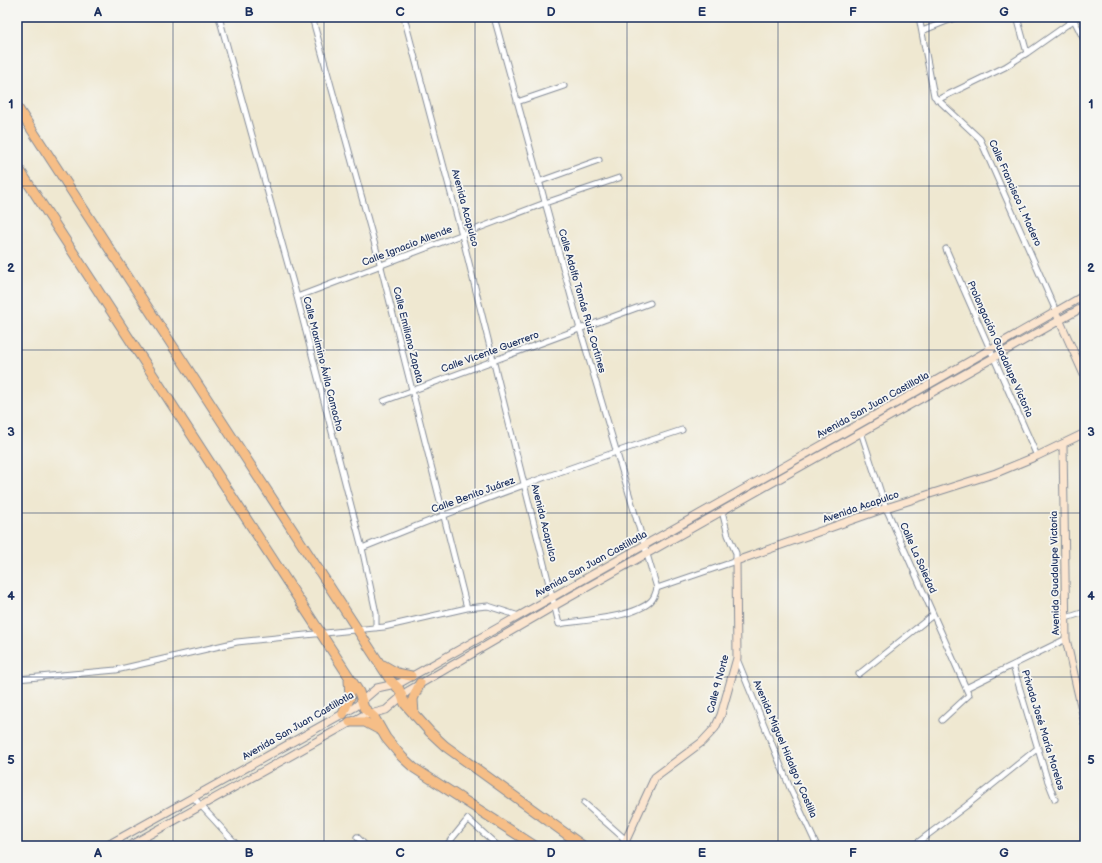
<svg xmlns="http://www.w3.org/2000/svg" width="1102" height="863" font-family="'Balsamiq Sans',sans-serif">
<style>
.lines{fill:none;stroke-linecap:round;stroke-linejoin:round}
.street-casing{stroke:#858c98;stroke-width:7}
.secondary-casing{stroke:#858c98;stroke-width:9}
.highway-casing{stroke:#858c98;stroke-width:11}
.street{stroke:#fff;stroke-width:5}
.secondary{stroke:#fbe5cf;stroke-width:7}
.highway{stroke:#f6be87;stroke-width:9}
.grid{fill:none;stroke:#1b2f5e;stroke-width:1;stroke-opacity:0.55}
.labels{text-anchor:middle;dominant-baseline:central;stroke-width:3.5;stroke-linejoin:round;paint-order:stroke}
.street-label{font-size:10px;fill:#1b2f5e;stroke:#f6f6f2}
.neatline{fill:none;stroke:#1b2f5e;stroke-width:1.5}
.grid-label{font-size:13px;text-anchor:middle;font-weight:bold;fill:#1b2f5e}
</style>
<rect width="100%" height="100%" fill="#f6f6f2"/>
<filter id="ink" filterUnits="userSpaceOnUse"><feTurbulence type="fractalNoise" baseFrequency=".025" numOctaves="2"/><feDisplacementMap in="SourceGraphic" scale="8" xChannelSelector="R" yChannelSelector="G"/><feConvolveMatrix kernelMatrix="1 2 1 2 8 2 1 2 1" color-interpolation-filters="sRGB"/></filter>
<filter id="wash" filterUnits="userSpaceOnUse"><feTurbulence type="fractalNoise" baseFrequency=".012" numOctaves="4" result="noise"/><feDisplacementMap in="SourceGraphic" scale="16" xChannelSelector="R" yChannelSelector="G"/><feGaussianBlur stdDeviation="0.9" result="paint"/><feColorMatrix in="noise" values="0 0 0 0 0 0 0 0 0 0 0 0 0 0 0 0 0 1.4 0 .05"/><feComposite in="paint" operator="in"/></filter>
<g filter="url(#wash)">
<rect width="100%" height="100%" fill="#efe8d1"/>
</g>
<g filter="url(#ink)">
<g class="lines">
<g class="street-casing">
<path id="street" d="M219 17 297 297 362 548 376 613V628
M312 17 381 267 467 608
M404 17 462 235 559 624C584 620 634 618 651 601 654 598 656 592 657 588
M494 17 580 329 657 588
M919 17 934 96 980 139 1056 311
M1017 17 1027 53
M1074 20 1085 42
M922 31 957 17
M937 100 1005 67 1027 53 1078 17
M517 102 564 86
M538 182 599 160
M946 249 1037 456
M297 297 545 203 619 178
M384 401 650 303
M861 432 886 508 969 695 942 720
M362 548C467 505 574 465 682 430
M657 588 736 561V553L728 535 722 511
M1066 618 1085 612
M737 659 790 788 817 846
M1013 666 1047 779 1055 799
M859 674 933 615
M17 679 116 670 237 642 384 627 467 608 488 606 519 616
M966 688 1066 639
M193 797 238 846
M584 803 626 840
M357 837 366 846
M226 846 231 840
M446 846 468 819 498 846
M913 846 966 806 1038 748"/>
</g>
<g class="secondary-casing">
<path id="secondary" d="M1058 317 1085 377
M1063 444 1066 639 1085 723
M106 846 355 707 377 688 400 683 907 397 1085 295
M129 846 362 716 386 710 408 691 554 606 1085 306
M621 846 626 840 655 777 702 742 715 728 721 715 737 658 736 561 886 508 996 473 1037 456 1085 433"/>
</g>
<g class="highway-casing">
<path id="highway" d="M17 107 391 681 399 689 405 704 430 732 445 746 583 846
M17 166 359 692 364 708 374 717 386 738 402 757 414 768 535 846
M383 665 397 673 411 676
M343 714 350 697 349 680
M414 715 413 699 420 683
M350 722H365L380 730"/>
</g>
<use href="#street" class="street"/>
<use href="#secondary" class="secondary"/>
<use href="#highway" class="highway"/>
</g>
</g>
<path class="grid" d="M173 17V846M324 17V846M475 17V846M627 17V846M778 17V846M929 17V846M17 186H1085M17 350H1085M17 513H1085M17 677H1085"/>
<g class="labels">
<g class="street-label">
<text transform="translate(1015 193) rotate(66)">Calle Francisco I. Madero</text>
<text transform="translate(465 208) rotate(75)">Avenida Acapulco</text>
<text transform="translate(407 246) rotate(-21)">Calle Ignacio Allende</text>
<text transform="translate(582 301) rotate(74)">Calle Adolfo Tomás Ruiz Cortines</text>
<text transform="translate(408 335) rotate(76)">Calle Emiliano Zapata</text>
<text transform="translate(1000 349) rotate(66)">Prolongación Guadalupe Victoria</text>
<text transform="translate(490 352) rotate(-20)">Calle Vicente Guerrero</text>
<text transform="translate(323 364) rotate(76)">Calle Maximino Ávila Camacho</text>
<text transform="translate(873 405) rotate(-29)">Avenida San Juan Castillotla</text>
<text transform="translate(473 495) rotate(-20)">Calle Benito Juárez</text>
<text transform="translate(861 507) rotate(-19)">Avenida Acapulco</text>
<text transform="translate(544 523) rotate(76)">Avenida Acapulco</text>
<text transform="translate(918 558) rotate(66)">Calle La Soledad</text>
<text transform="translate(591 564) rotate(-29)">Avenida San Juan Castillotla</text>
<text transform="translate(1055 573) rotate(-91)">Avenida Guadalupe Victoria</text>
<text transform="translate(718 684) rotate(-75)">Calle 9 Norte</text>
<text transform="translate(298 726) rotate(-30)">Avenida San Juan Castillotla</text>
<text transform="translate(1043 730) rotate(73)">Privada José María Morelos</text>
<text transform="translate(785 749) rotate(67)">Avenida Miguel Hidalgo y Costilla</text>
</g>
</g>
<rect width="1102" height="863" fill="none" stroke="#f6f6f2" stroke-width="44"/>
<rect x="22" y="22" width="1058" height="819" class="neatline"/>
<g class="grid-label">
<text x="98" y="16">A</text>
<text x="249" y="16">B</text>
<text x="400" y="16">C</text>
<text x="551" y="16">D</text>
<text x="702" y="16">E</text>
<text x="853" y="16">F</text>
<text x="1004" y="16">G</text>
<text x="11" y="108">1</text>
<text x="1091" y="108">1</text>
<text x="11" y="272">2</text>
<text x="1091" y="272">2</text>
<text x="11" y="436">3</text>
<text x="1091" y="436">3</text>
<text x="11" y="600">4</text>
<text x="1091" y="600">4</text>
<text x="11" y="764">5</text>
<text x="1091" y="764">5</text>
<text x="98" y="857">A</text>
<text x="249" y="857">B</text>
<text x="400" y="857">C</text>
<text x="551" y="857">D</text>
<text x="702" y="857">E</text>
<text x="853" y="857">F</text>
<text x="1004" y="857">G</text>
</g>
</svg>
